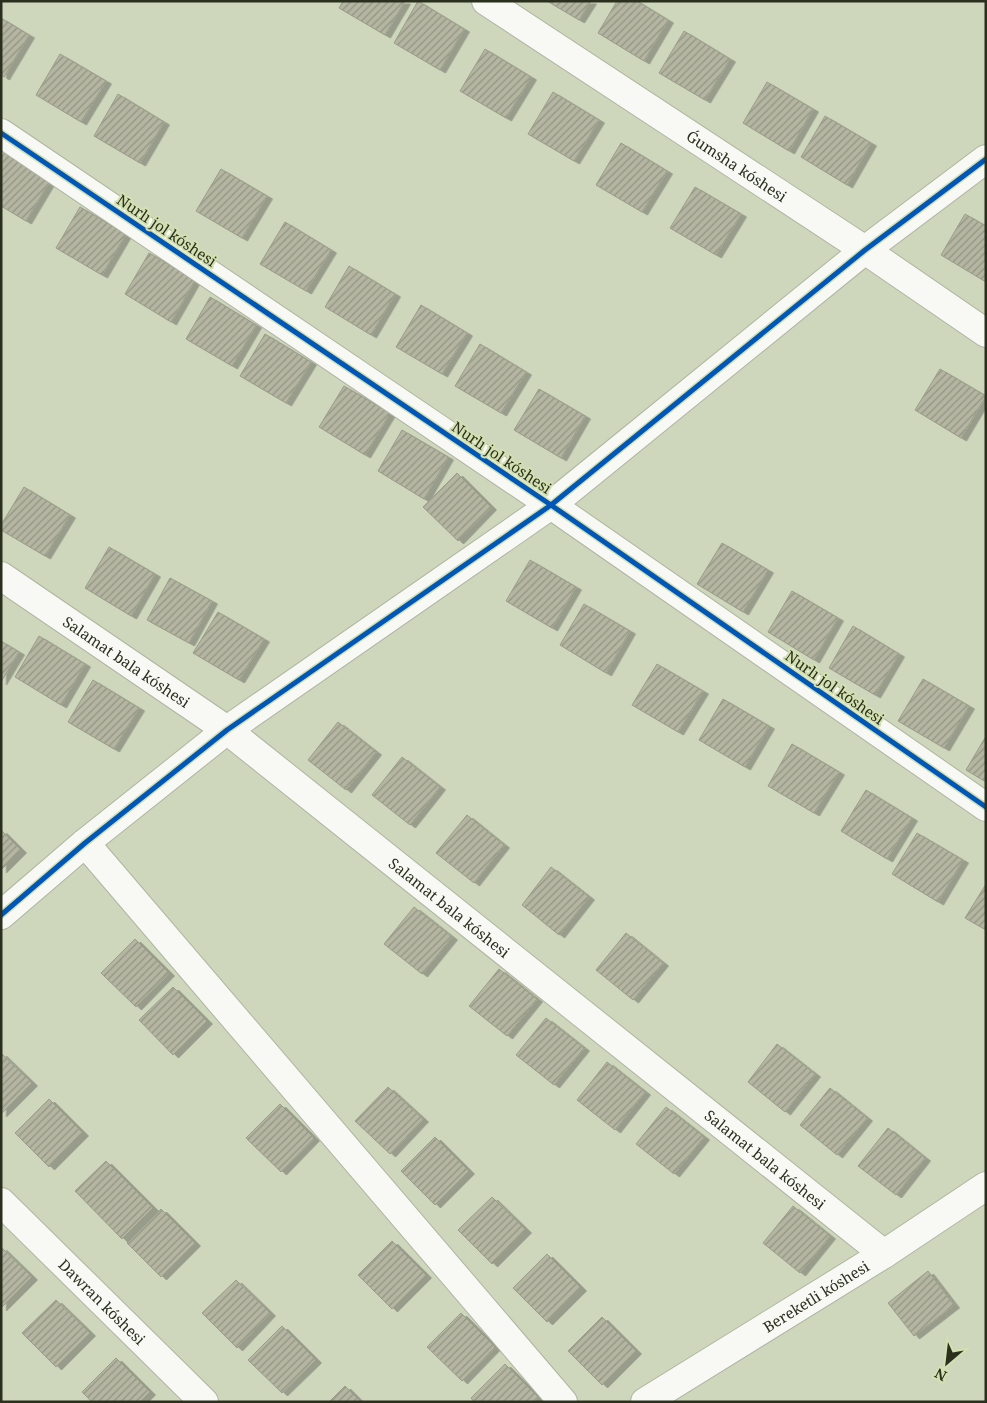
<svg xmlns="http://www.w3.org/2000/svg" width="987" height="1403" font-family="'Noto Serif',serif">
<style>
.building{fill:url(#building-hatch);stroke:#9a9d88;filter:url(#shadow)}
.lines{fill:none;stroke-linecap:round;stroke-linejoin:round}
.minor-casing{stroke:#afb5a1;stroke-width:30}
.minor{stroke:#f8f9f5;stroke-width:28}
.cycleway-casing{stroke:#d3e0b2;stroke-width:8}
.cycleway{stroke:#0057b8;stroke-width:5}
.labels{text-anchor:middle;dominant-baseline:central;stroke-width:4;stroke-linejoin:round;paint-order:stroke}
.street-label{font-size:15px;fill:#2b301e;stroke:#d3e0b2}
</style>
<defs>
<pattern id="building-hatch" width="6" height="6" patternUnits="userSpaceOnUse" patternTransform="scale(1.25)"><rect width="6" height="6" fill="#b4b6a2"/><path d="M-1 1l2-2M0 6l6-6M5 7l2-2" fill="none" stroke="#939483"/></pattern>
<filter id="shadow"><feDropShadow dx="5.5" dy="3" stdDeviation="0" flood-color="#0004"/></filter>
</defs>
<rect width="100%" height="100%" fill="#ced6bc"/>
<path class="building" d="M343 1H405L385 35 339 8Z
M418 1 464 29 440 70 394 43Z
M547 1H591L579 20Z
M617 1H637L668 20 644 61 598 33Z
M1 18 29 35 4 77 1 75Z
M684 31 730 59 705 100 659 73Z
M485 49 531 77 506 118 460 91Z
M60 54 106 81 81 122 36 95Z
M767 82 813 109 789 151 743 123Z
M553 92 599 120 574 161 528 134Z
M118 94 164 122 140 163 94 136Z
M825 116 871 143 847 185 801 157Z
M621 143 667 171 642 212 596 185Z
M5 152 51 179 26 221 1 206V158Z
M221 169 267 196 242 238 196 211Z
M695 187 741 214 716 255 670 228Z
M80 207 126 234 102 275 56 248Z
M965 214 986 226V282L941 255Z
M285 222 331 250 306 291 260 264Z
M149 253 195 280 171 322 125 294Z
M349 266 395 294 371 335 325 307Z
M210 297 256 325 232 366 186 339Z
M421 305 467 333 442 374 396 347Z
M265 334 311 362 286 403 240 376Z
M480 344 526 372 501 413 455 386Z
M940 369 986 396 961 438 915 410Z
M344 386 390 413 365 455 319 427Z
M539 389 585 416 561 458 514 430Z
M402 430 448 457 424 499 378 471Z
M457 473 491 507 458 541 423 507Z
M24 487 70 515 45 556 1 530V525Z
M722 543 768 570 743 612 697 584Z
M109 547 155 574 131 616 85 588Z
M530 560 576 587 552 628 506 601Z
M170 578 212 601 189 643 147 620Z
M792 591 838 618 814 660 768 632Z
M584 604 630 631 606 673 560 645Z
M218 612 264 639 239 680 193 653Z
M853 626 899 654 875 695 829 668Z
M39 636 85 664 61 705 15 677Z
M1 641 19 652 1 682Z
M657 664 703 691 678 732 632 705Z
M923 679 969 706 944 748 898 721Z
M93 680 139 708 114 749 68 722Z
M723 699 769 726 745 767 699 740Z
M338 722 376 752 346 790 308 760Z
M986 736V782L966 770Z
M792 744 839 772 814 813 768 786Z
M402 757 440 787 410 825 372 795Z
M866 790 912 818 887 859 841 831Z
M467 815 504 845 474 883 436 853Z
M1 830 21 850 1 870Z
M917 833 963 860 938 902 892 874Z
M551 867 589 897 559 935 522 905Z
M986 884V930L965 918Z
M414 907 452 937 422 974 384 944Z
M626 933 663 963 633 1000 596 970Z
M135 939 169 973 136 1007 101 973Z
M499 969 537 999 507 1036 469 1006Z
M173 987 207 1021 173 1055 139 1020Z
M546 1018 584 1048 554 1085 516 1055Z
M777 1044 815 1074 785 1112 748 1082Z
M1 1053 32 1083 1 1114Z
M607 1062 645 1092 615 1130 577 1100Z
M388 1087 423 1119 390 1154 355 1121Z
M830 1088 867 1118 837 1155 800 1125Z
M49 1099 83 1133 49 1167 15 1133Z
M280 1104 314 1138 281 1172 246 1138Z
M666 1107 704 1137 674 1174 636 1144Z
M888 1128 925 1158 896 1195 858 1166Z
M435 1137 469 1171 435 1205 401 1171Z
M106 1161 153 1208 122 1239 75 1191Z
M492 1197 526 1230 492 1264 458 1230Z
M793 1206 830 1236 800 1273 763 1243Z
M161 1209 195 1243 161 1277 127 1243Z
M392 1241 426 1275 392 1309 358 1275Z
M1 1247 32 1277 1 1308Z
M547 1254 581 1288 547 1322 513 1288Z
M928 1271 954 1305 914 1336 888 1303Z
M236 1280 270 1313 237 1348 202 1313Z
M56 1300 90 1333 56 1367 22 1333Z
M461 1313 495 1347 462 1381 427 1347Z
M602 1317 636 1351 602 1385 568 1351Z
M282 1326 316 1360 282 1393 248 1360Z
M116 1358 150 1392 140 1402H92L82 1392Z
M505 1364 539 1398 535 1402H474L471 1398Z
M345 1386 361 1402H329Z"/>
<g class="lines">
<g class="minor-casing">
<g id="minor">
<path id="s1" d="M486 1 865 250 986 333"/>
<path d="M1 133 551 505 986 807"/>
<path id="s2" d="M1 576 227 730 884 1254"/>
<path d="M85 843 563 1402"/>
<path d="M1 915 85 843 227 730 551 505 865 250 986 159"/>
<path id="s3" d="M1 1202 204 1402"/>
<path id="s4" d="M645 1402 884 1254 986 1186"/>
</g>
</g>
<use href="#minor" class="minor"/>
<g class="cycleway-casing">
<path id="cycleway" d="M1 133 551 505 986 807
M1 915 85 843 227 730 551 505 865 250 986 159"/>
</g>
<use href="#cycleway" class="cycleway"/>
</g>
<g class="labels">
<g class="street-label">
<text stroke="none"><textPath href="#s1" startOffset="300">Ǵumsha kóshesi</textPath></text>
<text transform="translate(167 230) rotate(34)">Nurlı jol kóshesi</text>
<text transform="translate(502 457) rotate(34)">Nurlı jol kóshesi</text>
<text stroke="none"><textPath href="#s2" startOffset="152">Salamat bala kóshesi</textPath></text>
<text transform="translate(835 687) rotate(35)">Nurlı jol kóshesi</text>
<text stroke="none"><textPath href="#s2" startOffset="558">Salamat bala kóshesi</textPath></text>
<text stroke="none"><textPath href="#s2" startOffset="962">Salamat bala kóshesi</textPath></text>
<text stroke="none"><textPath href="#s4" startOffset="201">Bereketli kóshesi</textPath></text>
<text stroke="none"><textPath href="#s3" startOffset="142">Dawran kóshesi</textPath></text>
</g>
</g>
<rect width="987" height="1403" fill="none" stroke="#2b301e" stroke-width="5"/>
<g transform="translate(947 1363) rotate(208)" stroke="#d3e0b2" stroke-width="4" paint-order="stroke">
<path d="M0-4L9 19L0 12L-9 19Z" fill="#2b301e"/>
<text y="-8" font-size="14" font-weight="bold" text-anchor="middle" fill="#2b301e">N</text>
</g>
</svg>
